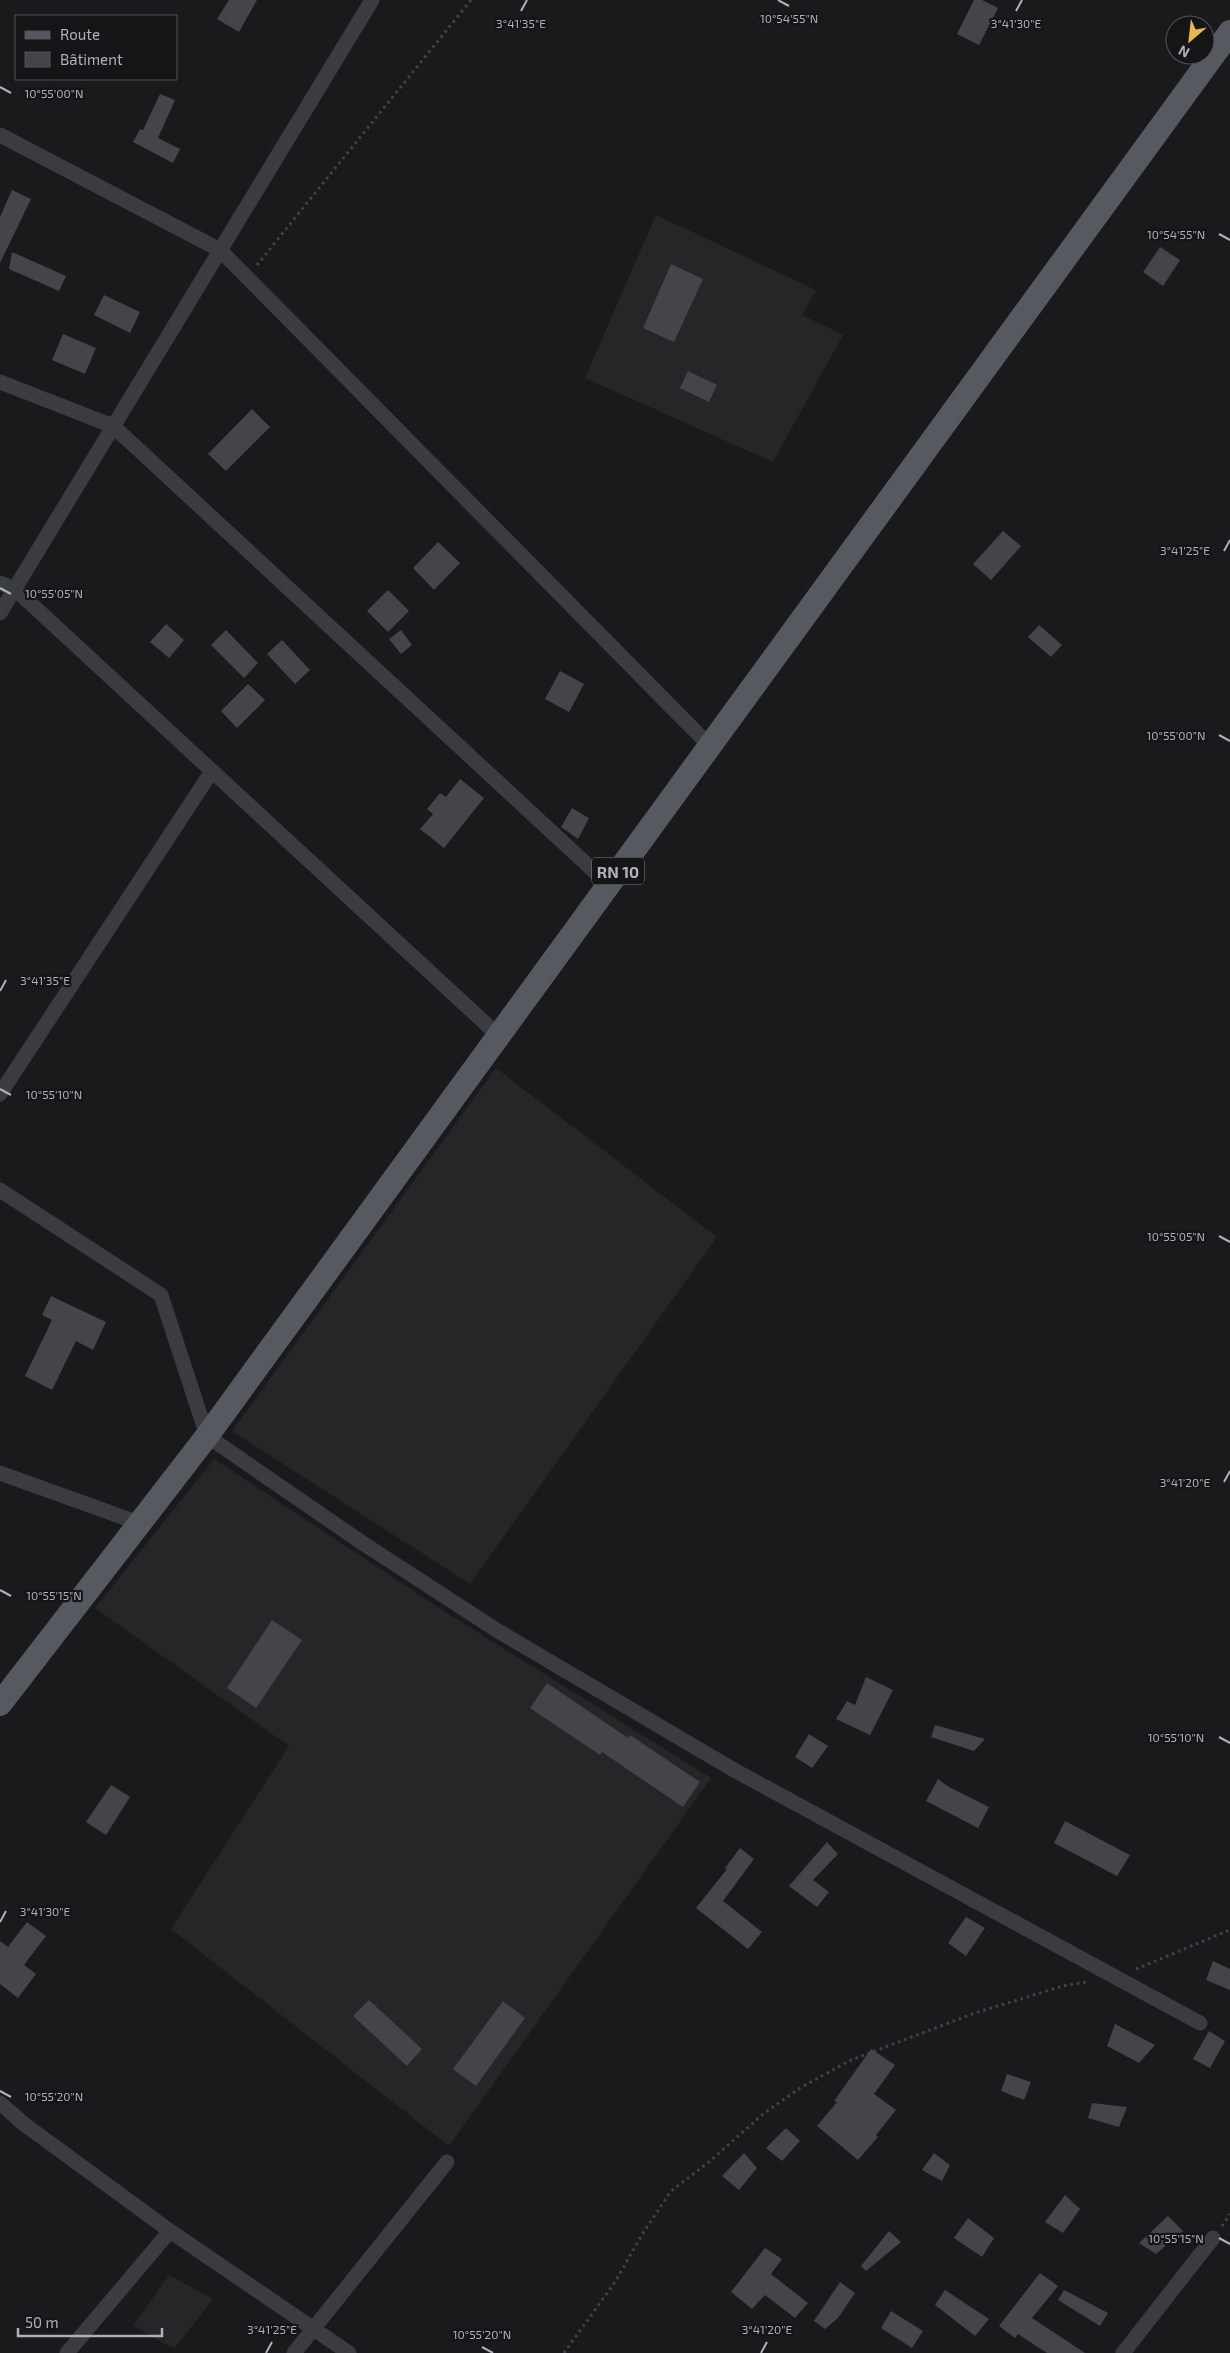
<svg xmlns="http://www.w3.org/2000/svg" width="1230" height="2353" font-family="'Exo 2',sans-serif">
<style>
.built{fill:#262629}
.building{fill:#444549}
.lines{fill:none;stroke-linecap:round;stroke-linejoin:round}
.path{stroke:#414348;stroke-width:3;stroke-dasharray:2.5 4;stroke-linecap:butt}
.street{stroke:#3b3c41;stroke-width:15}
.primary{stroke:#575960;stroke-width:24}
.ticks{fill:none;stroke:#adb1bb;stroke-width:2}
.labels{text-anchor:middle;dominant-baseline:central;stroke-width:4.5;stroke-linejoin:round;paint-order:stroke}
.shield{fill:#151517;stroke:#7f828a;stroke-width:1}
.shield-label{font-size:16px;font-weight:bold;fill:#adb1bb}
.ticks-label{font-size:12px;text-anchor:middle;fill:#adb1bb;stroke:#151517;stroke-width:4.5;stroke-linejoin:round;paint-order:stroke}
</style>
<rect width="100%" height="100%" fill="#1a1a1c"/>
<path class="built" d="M656 215 816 290 802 315 843 335 773 462 585 378Z
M496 1068 717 1237 470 1584 232 1431Z
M214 1459 447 1613 711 1778 449 2146 171 1929 289 1746 95 1608Z
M169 2275 213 2299 174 2349 133 2326Z"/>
<path class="building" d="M229 0H257L239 32 217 19Z
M974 0H982L998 8 979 45 957 34Z
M160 94 175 100 158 138 180 149 173 163 133 142 140 129 143 130Z
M12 190 31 199 0 263V217Z
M1160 247 1180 260 1163 286 1143 272Z
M12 252 66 276 59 291 9 269Z
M671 264 703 279 674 342 643 328Z
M104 295 140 312 130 333 94 315Z
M63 334 96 348 85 374 52 360Z
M688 371 717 385 709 402 680 388Z
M252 409 270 427 226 471 208 454Z
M1003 531 1021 546 991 580 973 564Z
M438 542 460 563 434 590 413 568Z
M388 590 409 611 388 632 367 611Z
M166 624 184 640 169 658 150 642Z
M1039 625 1062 645 1051 657 1028 637Z
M226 630 258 663 244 678 211 645Z
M401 630 412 645 401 654 389 639Z
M282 640 310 670 295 684 267 654Z
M560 671 584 684 569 712 545 699Z
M248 684 265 700 237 728 221 711Z
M460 779 484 798 444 848 420 829 433 814 427 809 440 793 446 797Z
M572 808 589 818 578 839 561 827Z
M51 1296 106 1322 93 1350 76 1341 52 1390 25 1376 52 1320 42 1315Z
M272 1620 302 1640 256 1708 227 1688Z
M866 1677 893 1690 870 1735 836 1719 847 1701 855 1705Z
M547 1683 628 1738 630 1735 700 1782 683 1807 602 1752 600 1755 530 1708Z
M935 1725 985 1739 974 1751 931 1737Z
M809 1734 828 1746 812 1768 795 1757Z
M938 1779 949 1787 989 1807 978 1828 926 1801Z
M111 1785 130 1797 106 1835 86 1822Z
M1065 1821 1130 1855 1117 1876 1054 1843Z
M827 1842 838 1854 813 1880 829 1892 817 1907 789 1886Z
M740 1848 754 1859 723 1901 762 1932 748 1949 696 1908 727 1869 725 1868Z
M966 1917 985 1928 966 1956 948 1943Z
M27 1922 46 1936 24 1965 36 1974 18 1998 0 1984V1941L8 1947Z
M1213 1961 1230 1969V1990L1206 1980Z
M369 2000 422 2049 407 2066 353 2016Z
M503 2001 525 2018 476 2086 453 2069Z
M1115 2024 1155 2045 1139 2063 1107 2046Z
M1209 2031 1225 2041 1210 2068 1193 2059Z
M871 2049 895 2065 874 2094 896 2110 876 2135 878 2137 858 2160 817 2126 837 2102 834 2101Z
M1007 2074 1031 2082 1024 2100 1001 2091Z
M1092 2103 1127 2107 1119 2127 1088 2118Z
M786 2128 800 2141 782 2161 766 2148Z
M744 2153 757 2168 739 2190 722 2176Z
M934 2153 950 2165 942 2181 922 2170Z
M1065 2195 1080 2209 1063 2233 1045 2222Z
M1168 2216 1183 2231 1156 2254 1139 2243Z
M968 2218 994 2238 982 2257 954 2238Z
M889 2231 901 2242 866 2271 861 2266Z
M765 2248 782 2259 771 2274 808 2303 795 2318 765 2295 752 2309 731 2292Z
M1040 2273 1058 2286 1032 2318 1085 2353H1047L1018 2334 1015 2338 999 2326Z
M840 2282 855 2293 838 2318 825 2329 814 2321Z
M945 2290 989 2319 975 2336 935 2305Z
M1064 2290 1108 2313 1100 2326 1058 2300Z
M891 2311 923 2331 912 2348 881 2328Z"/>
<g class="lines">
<path class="path" d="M257 265 471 0
M1136 1969 1230 1930
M1222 2226 1230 2214
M564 2353 615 2282 643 2233 671 2191 709 2162 763 2114 800 2088 851 2060 975 2013 1063 1986 1087 1982"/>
<path class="street" d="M0 135 220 250 709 745
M0 382 113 426 608 884
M0 583 15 589 499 1036
M0 613 372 0
M0 1094 212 771
M0 1190 161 1295 207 1436 361 1542 498 1631 734 1770 1200 2023
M0 1473 139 1523
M0 2103 24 2124 170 2231 349 2353
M67 2353 170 2231
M294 2353 447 2162
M1123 2353 1213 2238"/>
<path class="primary" d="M0 1704 207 1436 1230 32"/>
</g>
<path class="ticks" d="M778 0 789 6M521 11 527 0M1016 11 1022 0M0 87 11 93M1219 234 1230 240M1224 551 1230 540M0 588 11 594M1219 735 1230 741M0 991 6 980M0 1089 11 1095M1219 1236 1230 1242M1224 1482 1230 1471M0 1590 11 1596M1219 1737 1230 1743M0 1922 6 1911M0 2091 11 2097M1219 2238 1230 2244M482 2347 493 2353M266 2353 272 2342M761 2353 767 2342"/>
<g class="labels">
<rect class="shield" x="592" y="857.5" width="52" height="27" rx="4"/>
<g class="shield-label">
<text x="618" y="871">RN 10</text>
</g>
</g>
<g class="ticks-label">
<text x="789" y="23">10°54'55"N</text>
<text x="521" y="28">3°41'35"E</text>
<text x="1016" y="28">3°41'30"E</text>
<text x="54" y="98">10°55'00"N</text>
<text x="1176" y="239">10°54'55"N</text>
<text x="1185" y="555">3°41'25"E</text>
<text x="54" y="598">10°55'05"N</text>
<text x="1176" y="740">10°55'00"N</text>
<text x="45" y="985">3°41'35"E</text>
<text x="54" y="1099">10°55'10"N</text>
<text x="1176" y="1241">10°55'05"N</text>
<text x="1185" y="1487">3°41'20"E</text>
<text x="54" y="1600">10°55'15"N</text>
<text x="1176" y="1742">10°55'10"N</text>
<text x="45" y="1916">3°41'30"E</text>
<text x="54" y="2101">10°55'20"N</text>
<text x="1176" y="2243">10°55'15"N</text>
<text x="272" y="2334">3°41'25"E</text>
<text x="767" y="2334">3°41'20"E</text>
<text x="482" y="2339">10°55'20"N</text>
</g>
<rect x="15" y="15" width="162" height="65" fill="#151517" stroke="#525359"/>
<rect x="25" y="31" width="25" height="8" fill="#575960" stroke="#525359"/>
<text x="60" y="40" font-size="15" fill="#adb1bb">Route</text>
<rect x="25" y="52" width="25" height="15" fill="#444549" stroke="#525359"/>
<text x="60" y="65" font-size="15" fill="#adb1bb">Bâtiment</text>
<g transform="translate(1190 40) rotate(208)"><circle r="24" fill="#151517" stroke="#525359"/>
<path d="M0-4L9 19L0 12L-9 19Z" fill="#eab844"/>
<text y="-8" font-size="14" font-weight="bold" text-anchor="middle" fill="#adb1bb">N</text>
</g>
<path d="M18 2328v8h144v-8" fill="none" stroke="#adb1bb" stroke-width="2.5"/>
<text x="25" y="2328" font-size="15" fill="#adb1bb" stroke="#151517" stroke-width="4" paint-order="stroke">50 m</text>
</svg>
